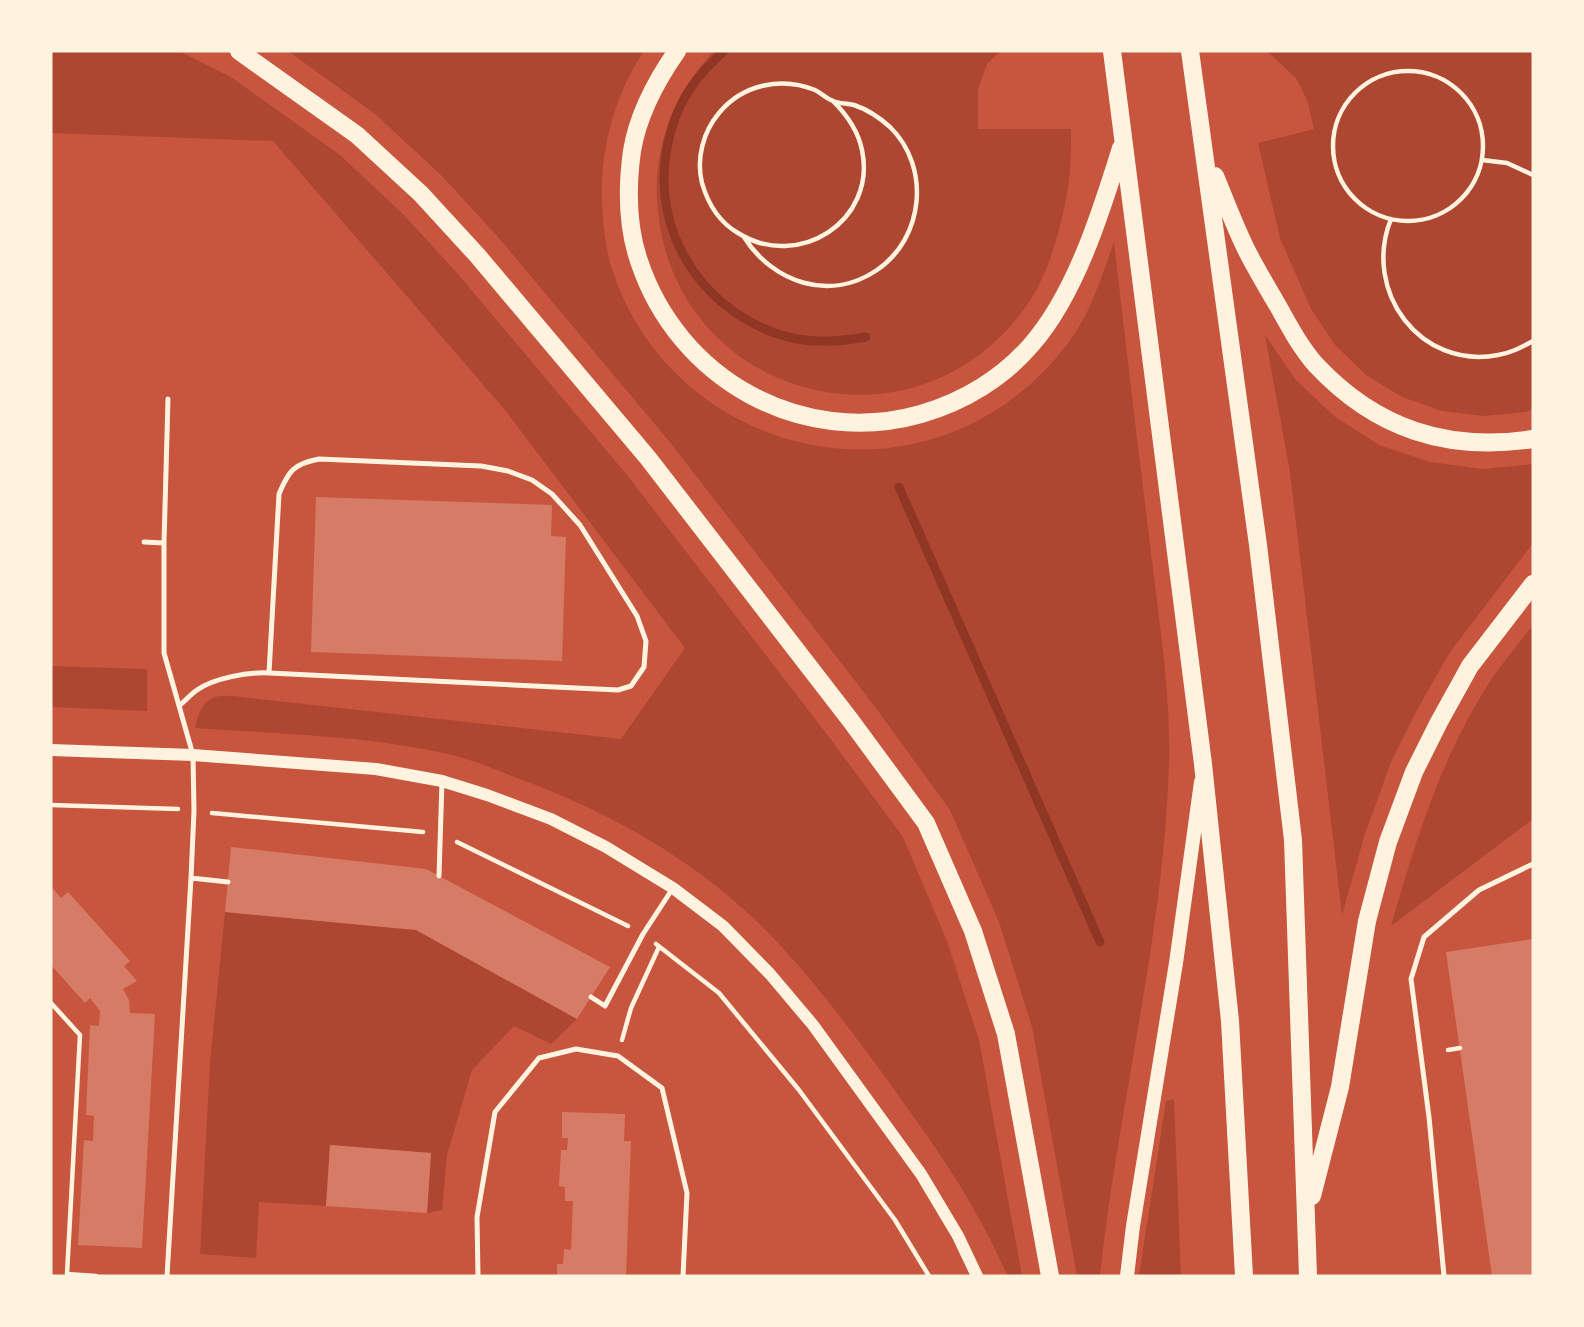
<svg xmlns="http://www.w3.org/2000/svg" width="1584" height="1327" font-family="'Exo 2',sans-serif">
<style>
.green{fill:#ae4732}
.lines{fill:none;stroke-linecap:round;stroke-linejoin:round}
.stream{stroke:#8f3625;stroke-width:9}
.building{fill:#d67c66}
.path{stroke:#fff3e0;stroke-width:4.5}
.service{stroke:#fff3e0;stroke-width:5}
.tertiary{stroke:#fff3e0;stroke-width:12}
.secondary{stroke:#fff3e0;stroke-width:14}
.primary{stroke:#fff3e0;stroke-width:18}
</style>
<rect width="100%" height="100%" fill="#c8553d"/>
<path class="green" d="M51 51H179L231 77 340 155 403 214 457 273 627 475 829 737 903 837 947 941 979 1040 1022 1276H1008C999 1259 992 1241 982 1224 954 1171 918 1123 883 1074 840 1016 795 954 740 906 676 849 597 807 517 778 494 769 471 759 447 754 365 735 279 734 195 728 204 686 224 696 259 699L621 739 685 648 505 410 273 141 51 133Z
M288 51H644C615 94 600 149 602 201 603 224 605 247 612 269 659 416 826 491 967 426 1011 405 1050 372 1077 330 1094 303 1103 272 1114 242 1126 346 1138 449 1151 552 1159 621 1171 693 1169 763 1164 936 1118 1105 1100 1276H1077L1032 1027 999 922 950 810 873 704 669 441 498 237 441 175 375 114Z
M714 51H1000L987 64 978 89V129H1071C1071 143 1071 158 1070 172 1066 210 1051 271 1029 302 917 467 667 399 657 199 654 144 676 91 714 51Z
M1267 51H1533V410L1526 412 1484 416 1442 411 1402 397 1366 375 1335 345 1311 309 1280 238 1258 143 1314 129 1307 100 1296 78Z
M1265 335 1295 379 1334 416 1379 445 1430 462 1483 469 1533 464V543L1450 652 1417 710 1391 762 1365 834 1342 915 1290 472Z
M1533 625V819L1391 926C1416 839 1441 757 1491 680 1504 661 1519 643 1533 625Z
M51 666 147 669V711L51 707Z
M225 912 416 930 577 1019 551 1044 514 1026 472 1070 447 1155 442 1210 427 1213 431 1153 330 1145 326 1206 259 1202 256 1258 200 1254 210 1063Z
M1174 1099 1181 1276H1139L1166 1101Z"/>
<g class="lines">
<path class="stream" d="M724 51C712 62 701 73 692 86 673 113 664 148 664 181 665 259 723 324 797 339 820 343 844 341 866 337
M899 487 1100 942"/>
</g>
<path class="building" d="M316 497 552 505 551 536 566 537 562 661 311 652Z
M231 847 426 869 610 967 577 1019 416 930 225 912Z
M51 886 61 898 68 892 130 961 124 966 137 981 123 989 129 1000 130 1013 155 1014 142 1248 78 1245 84 1140 93 1141 94 1116 86 1115 90 1025 99 1026 100 1011 90 998 85 1003 51 965Z
M1533 939V1276H1492L1446 952Z
M562 1112 625 1114 624 1141H631L626 1276H557V1264H563L564 1249 571 1250 573 1201H565V1187L559 1186 561 1150H567L568 1138H562Z
M330 1145 431 1153 427 1213 326 1206Z"/>
<g class="lines">
<path class="path" d="M1333 146a75 75 0 1 1 150 0a75 75 0 1 1-150 0Z
M1482 160 1507 163 1533 175
M1391 219C1362 291 1420 370 1498 355 1511 353 1522 347 1533 341
M744 237C773 283 830 302 877 270 924 238 931 167 890 127 880 118 866 109 854 105 847 103 839 104 833 101 826 98 821 93 815 90 781 76 742 85 719 113 703 132 696 159 702 183 708 204 719 222 738 233 798 271 877 221 862 150 858 130 847 115 833 101
M51 805 178 809
M212 813 423 832
M457 842 628 926
M656 944 719 993 799 1090 895 1220 929 1276
M51 1003 80 1035 67 1274 96 1276
M622 1040 631 1008 659 947
M1448 1050 1460 1048"/>
<path class="service" d="M144 542 164 543
M180 705C186 700 191 694 197 690 214 678 248 672 269 673L618 690 631 686 644 667 646 641 637 616 580 525 552 494 532 480 508 471 481 466 319 459C294 464 289 470 279 494L269 673
M439 876 442 781
M191 878 228 882
M591 997 605 1006 643 934 673 888
M167 1276 191 878 194 811 193 755 164 653V543L168 399
M478 1276 477 1217 495 1112 539 1058 576 1049 618 1056 662 1088 687 1193 683 1276
M1444 1276 1429 1117 1411 979 1424 937 1479 890 1533 864"/>
<path class="tertiary" d="M51 750 193 755 376 769 442 781 487 795 551 819 606 847 673 888 723 926 770 974 813 1025 921 1174 958 1236 977 1276"/>
<path class="secondary" d="M1127 1276 1133 1226 1176 963 1201 782"/>
<path class="primary" d="M239 51 357 135 421 194 477 255 648 458 851 721 926 823 973 931 1006 1034 1050 1276
M677 51C656 81 638 114 632 151 627 187 627 226 639 261 678 379 801 448 921 414 963 402 1003 378 1032 344 1076 293 1101 212 1121 148
M1112 51 1203 764 1230 1021 1244 1276
M1190 51 1258 545 1293 840 1308 1276
M1215 176C1226 202 1236 230 1249 255 1258 272 1268 289 1278 306 1289 326 1301 348 1316 365 1376 429 1447 452 1533 439
M1312 1196 1340 1087 1367 921 1388 842 1414 772 1439 722 1470 666 1533 584"/>
</g>
<rect width="1584" height="1327" fill="none" stroke="#fff3e0" stroke-width="105"/>
</svg>
